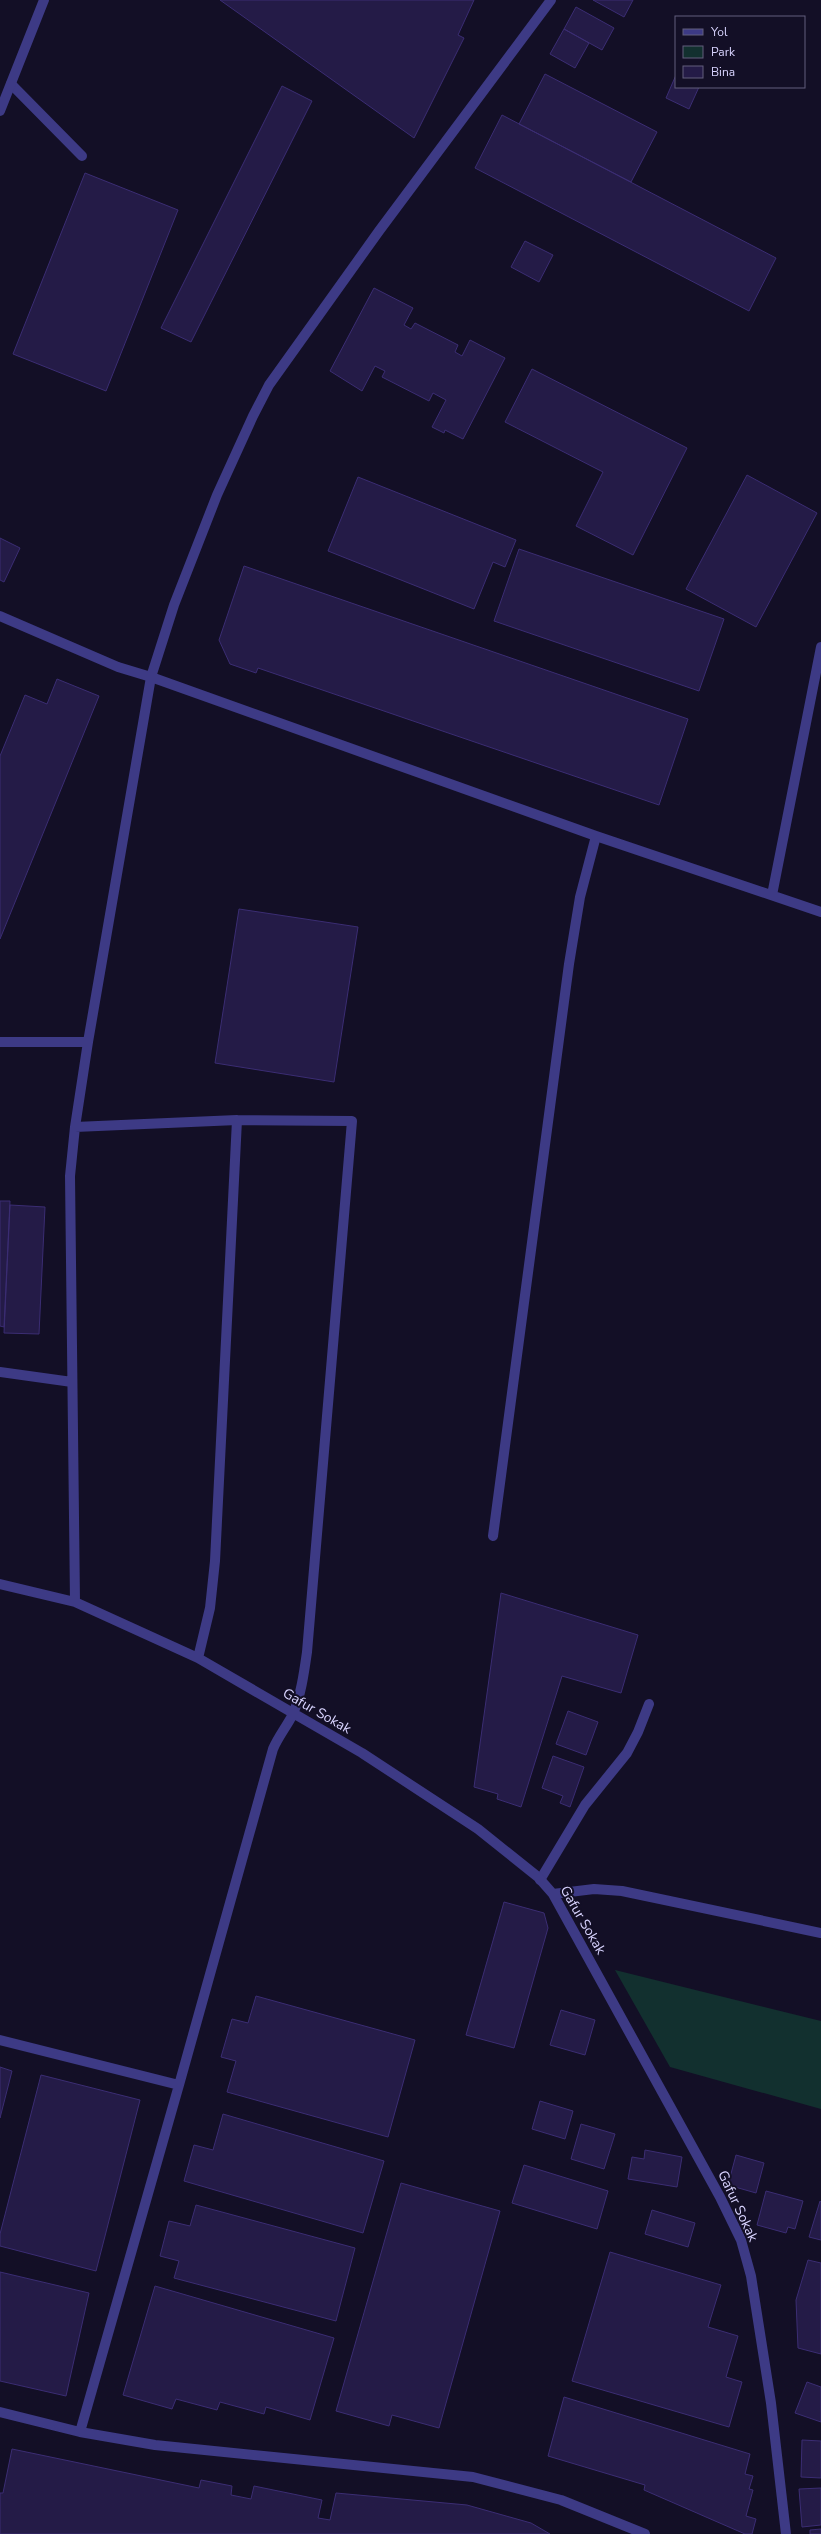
<svg xmlns="http://www.w3.org/2000/svg" width="821" height="2534" font-family="'Nunito Sans',sans-serif">
<style>
.green{fill:#12302f}
.building{fill:#241b47;stroke:#3b2d73}
.lines{fill:none;stroke-linecap:round;stroke-linejoin:round}
.service{stroke:#3d3a85;stroke-width:10}
.minor{stroke:#3d3a85;stroke-width:10}
.labels{text-anchor:middle;dominant-baseline:central;stroke-width:4;stroke-linejoin:round;paint-order:stroke}
.street-label{font-size:14px;fill:#d9d4ff;stroke:#130f26}
</style>
<rect width="100%" height="100%" fill="#130f26"/>
<path class="green" d="M615 1970 821 2021V2109L670 2067Z"/>
<path class="building" d="M220 0H474L458 35 464 38 414 138Z
M593 0H633L624 17Z
M576 7 614 28 602 50 564 29Z
M564 29 589 43 575 68 550 54Z
M545 74 657 132 631 182 519 124Z
M676 75V87H699L689 109 666 98Z
M282 86 312 101 191 342 161 328Z
M502 115 776 258 749 311 475 168Z
M85 173 178 210 106 391 13 354Z
M525 241 553 255 539 282 511 267Z
M374 288 413 308 404 325 411 329 415 323 458 345 455 352 462 356 470 340 505 358 463 439 445 430 444 433 432 427 446 400 433 393 429 401 382 377 385 371 375 366 362 391 330 371Z
M532 369 687 448 633 555 576 526 603 472 505 422Z
M747 475 817 513 756 627 686 589Z
M358 477 516 540 505 567 493 562 474 609 328 551Z
M0 538 20 548 4 582 0 580Z
M519 549 724 619 699 691 494 621Z
M244 566 688 719 659 805 258 668 256 673 230 664 219 640Z
M57 679 99 696 0 939V756L25 695 47 704Z
M239 909 358 927 334 1082 215 1063Z
M0 1201H10L4 1327 0 1326Z
M10 1205 45 1207 39 1334 4 1333Z
M501 1593 638 1635 621 1693 562 1676 521 1807 497 1799 498 1794 474 1787Z
M568 1711 598 1722 586 1755 556 1744Z
M553 1756 584 1767 570 1807 560 1803 563 1796 542 1788Z
M504 1902 544 1913 548 1928 514 2048 466 2035Z
M256 1996 415 2040 388 2137 227 2092 236 2061 221 2057 232 2019 248 2023Z
M561 2010 595 2020 585 2055 550 2045Z
M0 2067 12 2071 0 2118Z
M41 2075 140 2100 96 2271 0 2246V2234Z
M540 2101 573 2111 565 2139 532 2129Z
M223 2114 384 2161 363 2233 184 2181 194 2145 213 2150Z
M581 2124 615 2134 604 2169 571 2159Z
M645 2150 682 2157 677 2187 628 2179 632 2157 644 2159Z
M736 2155 764 2163 756 2193 728 2185Z
M524 2165 608 2191 597 2229 512 2203Z
M401 2183 500 2211 439 2428 392 2415 389 2426 336 2411Z
M766 2191 803 2201 795 2229 788 2227 786 2233 757 2225Z
M820 2201 821 2202V2240L809 2237Z
M196 2205 355 2248 336 2321 174 2278 179 2261 160 2256 169 2221 190 2226Z
M652 2210 695 2223 688 2247 645 2234Z
M610 2252 721 2285 708 2327 738 2336 726 2377 742 2382 729 2427 572 2381Z
M808 2260 821 2263V2354L798 2348 796 2300Z
M0 2272 89 2293 66 2396 0 2381Z
M155 2286 334 2338 310 2420 266 2407 264 2414 220 2402 217 2410 176 2399 172 2409 123 2395Z
M807 2382 821 2387V2422L795 2413Z
M564 2397 750 2454 745 2474 753 2476 749 2489 753 2490 746 2516 756 2519 752 2534H745L644 2490 645 2485 548 2456Z
M802 2440 821 2441V2478L801 2477Z
M12 2449 199 2488 201 2480 232 2486 231 2495 251 2499 254 2486 322 2500 318 2518 330 2520 336 2493 467 2505 531 2523 550 2534H0V2493H3Z
M821 2488V2525L802 2527 799 2489Z
M821 2529V2534H810V2530Z"/>
<g class="lines">
<path class="service" d="M11 84 82 156
M540 1880 585 1805 627 1753 638 1732 649 1704"/>
<path class="minor" d="M0 111 44 0
M0 616 118 667 151 677 174 605 217 495 253 416 269 385 379 231 551 0
M772 895 821 647
M0 1042H88
M75 1127 237 1120 352 1121 307 1652C304 1673 301 1695 293 1714 287 1726 278 1737 273 1749L179 2085
M0 1372 72 1382
M493 1536 569 964 580 897 596 836
M0 1584 75 1602 198 1658 362 1753 478 1829 538 1877 553 1894 720 2197 741 2240 751 2276 771 2403 786 2534
M75 1602 70 1176 75 1127 88 1042 151 677 596 836 821 912
M198 1658 210 1608 215 1561 237 1120
M553 1894 594 1889 622 1891 821 1933
M0 2040 179 2085 80 2432 155 2445 473 2477 561 2500 645 2534
M0 2412 80 2432"/>
</g>
<g class="labels">
<g class="street-label">
<text transform="translate(317 1711) rotate(30)">Gafur Sokak</text>
<text transform="translate(583 1920) rotate(60)">Gafur Sokak</text>
<text transform="translate(738 2206) rotate(65)">Gafur Sokak</text>
</g>
</g>
<rect x="675" y="16" width="130" height="72" fill="#130f26" stroke="#625e7d"/>
<rect x="683" y="29" width="20" height="6" fill="#3d3a85" stroke="#625e7d"/>
<text x="711" y="36" font-size="12" fill="#d9d4ff">Yol</text>
<rect x="683" y="46" width="20" height="12" fill="#12302f" stroke="#625e7d"/>
<text x="711" y="56" font-size="12" fill="#d9d4ff">Park</text>
<rect x="683" y="66" width="20" height="12" fill="#241b47" stroke="#625e7d"/>
<text x="711" y="76" font-size="12" fill="#d9d4ff">Bina</text>
</svg>
